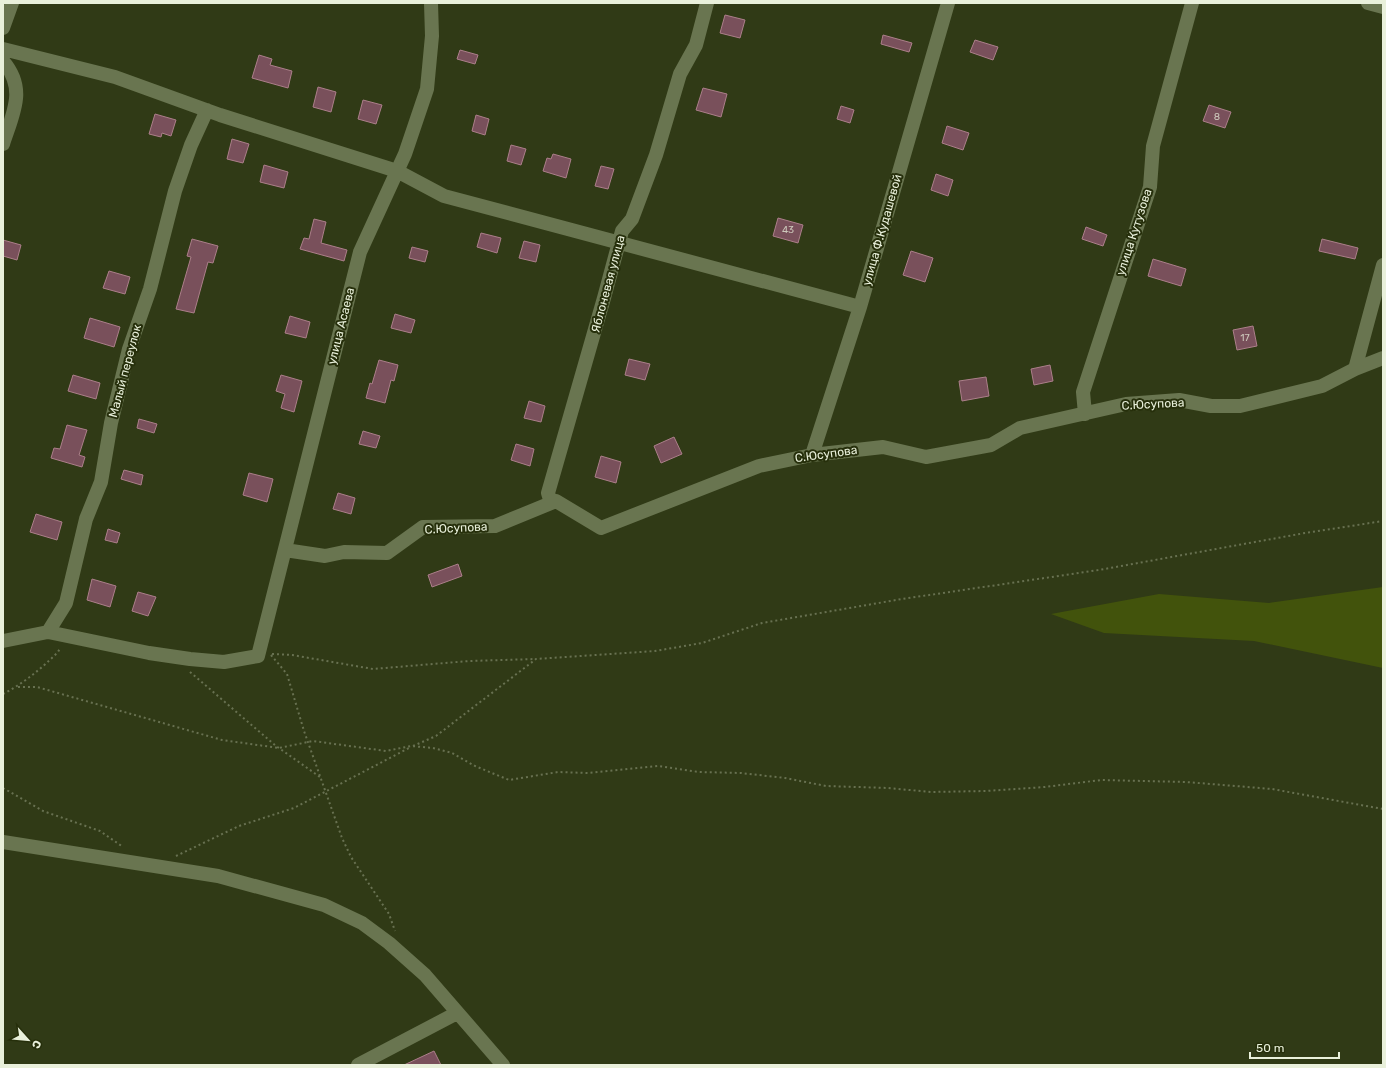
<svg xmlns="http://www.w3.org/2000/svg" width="1386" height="1068" font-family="Rubik,sans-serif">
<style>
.green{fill:#42530c}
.building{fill:#79505b;stroke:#ac7f8a}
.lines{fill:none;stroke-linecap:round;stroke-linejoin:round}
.path{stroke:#687151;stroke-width:2;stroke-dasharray:2 3;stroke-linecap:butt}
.minor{stroke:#697550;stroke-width:14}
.labels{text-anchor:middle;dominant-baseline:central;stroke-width:4;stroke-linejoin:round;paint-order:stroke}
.number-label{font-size:10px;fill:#cdc8bb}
.street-label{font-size:12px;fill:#e9f0db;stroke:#262f0b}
</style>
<rect width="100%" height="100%" fill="#303a16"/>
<path class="green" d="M1383 587V668L1254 641 1104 633 1051 614 1159 594 1269 603Z"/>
<path class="building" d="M725 15 745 20 740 38 720 33Z
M883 35 912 43 909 52 881 44Z
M975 40 998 47 993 60 970 52Z
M460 50 478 55 475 64 457 59Z
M259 55 272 59 270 65 292 71 288 88 252 78Z
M318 87 336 92 331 112 313 107Z
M703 88 727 94 721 117 696 110Z
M363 100 382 105 376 124 358 119Z
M1209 105 1231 112 1225 128 1203 121Z
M841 106 854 110 850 123 837 119Z
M155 114 176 120 171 136 162 133 161 137 149 134Z
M476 115 489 119 485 135 472 131Z
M947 126 969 133 963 150 942 143Z
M232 139 249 144 243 163 227 159Z
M511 145 526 149 521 165 507 161Z
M553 154 571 159 566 178 543 171 547 158 551 159Z
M264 165 288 172 284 188 260 182Z
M601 166 614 169 608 189 595 186Z
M936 174 953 180 948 196 931 190Z
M778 218 803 225 798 243 773 236Z
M314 219 326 222 321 243 347 250 344 261 300 249 304 238 309 239Z
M1086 227 1107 235 1103 246 1082 239Z
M481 233 501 238 497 253 477 247Z
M192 239 218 246 213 263 208 262 194 313 176 309 191 257 187 256Z
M1322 239 1358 248 1355 259 1319 251Z
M3 240 21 245 17 260 3 256Z
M524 241 540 245 536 262 519 258Z
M412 247 428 251 425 262 409 258Z
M911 251 933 258 925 282 903 275Z
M1153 259 1186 269 1181 286 1148 276Z
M109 271 130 277 125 294 103 288Z
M395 314 415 320 411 333 391 328Z
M290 316 310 322 306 338 285 333Z
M90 318 120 327 114 347 84 338Z
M1253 326 1257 346 1237 350 1233 330Z
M629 359 650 364 645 380 625 375Z
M379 360 398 365 394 381 391 380 385 403 366 398 370 383 372 384Z
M1050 365 1053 381 1034 385 1031 369Z
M73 375 100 383 96 399 68 391Z
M281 375 302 381 294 412 281 408 285 394 276 391Z
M986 377 989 396 962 401 959 381Z
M529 401 545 406 541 422 524 418Z
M139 419 157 424 154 433 137 428Z
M67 425 87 430 79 455 85 457 82 467 51 458 54 448 60 449Z
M363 431 380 436 376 448 359 444Z
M674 437 682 454 661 463 654 446Z
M516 444 534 449 530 466 511 460Z
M601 456 621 462 616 483 595 477Z
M124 470 143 475 141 485 121 479Z
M249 473 273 479 267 502 243 495Z
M338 493 355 498 351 514 333 509Z
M36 514 62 522 57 540 30 532Z
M108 529 120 533 117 543 105 540Z
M458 564 462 576 432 587 428 575Z
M92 579 116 586 110 607 87 600Z
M138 592 156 597 148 616 132 611Z
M434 1051 441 1065H404Z"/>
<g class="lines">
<path class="path" d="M272 654 292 655 373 669 469 661 536 659
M271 655 287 674 304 731 342 838 351 857 389 914 395 931
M190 672 276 746 320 777
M18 687H37L222 740 279 748 313 741 386 751 411 746 433 748 452 753 475 766 509 780 558 772 588 773 658 766 699 772 741 773 785 778 826 786 888 788 931 792 986 791 1045 787 1101 780 1186 782 1272 789 1383 809
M3 694C24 683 41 669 58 652L60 648
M413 746 436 736 536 659 655 651 702 643 762 623 902 599 1099 570 1305 533 1383 521
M3 788 43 811 100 831 123 847
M176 856 239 826 294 808 409 748"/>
<path class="minor" d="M1368 3 1383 7
M3 28 12 3
M3 49 115 77 220 115 397 171 444 196 860 307
M3 61C27 89 13 113 3 144
M1355 369 1383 265
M1085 414 1083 392 1150 187 1153 146 1192 3
M812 455 860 307 948 3
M551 503 548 493 604 298 622 231 632 219 656 155 680 74 696 45 707 3
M285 550 325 556 344 552 387 553 423 527 495 526 556 501 601 528 759 466 812 455 883 447 926 457 991 445 1020 428 1126 404 1179 400 1211 406H1240L1322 386 1355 369 1383 358
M48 632 66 603 86 519 101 482 111 423 129 349 150 289 175 191 191 145 207 110
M3 641 48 632 149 653 190 659 224 662 258 656 360 252 405 154 427 89 432 36 431 3
M3 842 218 876 324 905 362 923 389 943 425 975 503 1065
M358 1065 457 1013"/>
</g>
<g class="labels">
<g class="number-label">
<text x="1217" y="117">8</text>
<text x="788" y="230">43</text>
<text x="1245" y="338">17</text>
</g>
<g class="street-label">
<text transform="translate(882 230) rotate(-74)">улица Ф.Кудашевой</text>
<text transform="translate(1134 232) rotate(-72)">улица Кутузова</text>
<text transform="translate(608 284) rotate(-75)">Яблоневая улица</text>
<text transform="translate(341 326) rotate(-76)">улица Асаева</text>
<text transform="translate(125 371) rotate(-75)">Малый переулок</text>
<text transform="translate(1153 404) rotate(-3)">С.Юсупова</text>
<text transform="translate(826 454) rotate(-8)">С.Юсупова</text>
<text transform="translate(456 528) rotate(-3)">С.Юсупова</text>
</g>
</g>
<rect width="1386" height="1068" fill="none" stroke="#e9f0db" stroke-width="8"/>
<g transform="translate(28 1040) rotate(117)" stroke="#262f0b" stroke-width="3" paint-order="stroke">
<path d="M0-3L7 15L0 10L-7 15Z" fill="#e9f0db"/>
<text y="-6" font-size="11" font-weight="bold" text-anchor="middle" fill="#e9f0db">С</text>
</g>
<path d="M1250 1052v6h89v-6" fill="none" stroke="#e9f0db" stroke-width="2"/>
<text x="1256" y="1052" font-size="12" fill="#e9f0db" stroke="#262f0b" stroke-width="3" paint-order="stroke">50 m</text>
</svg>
